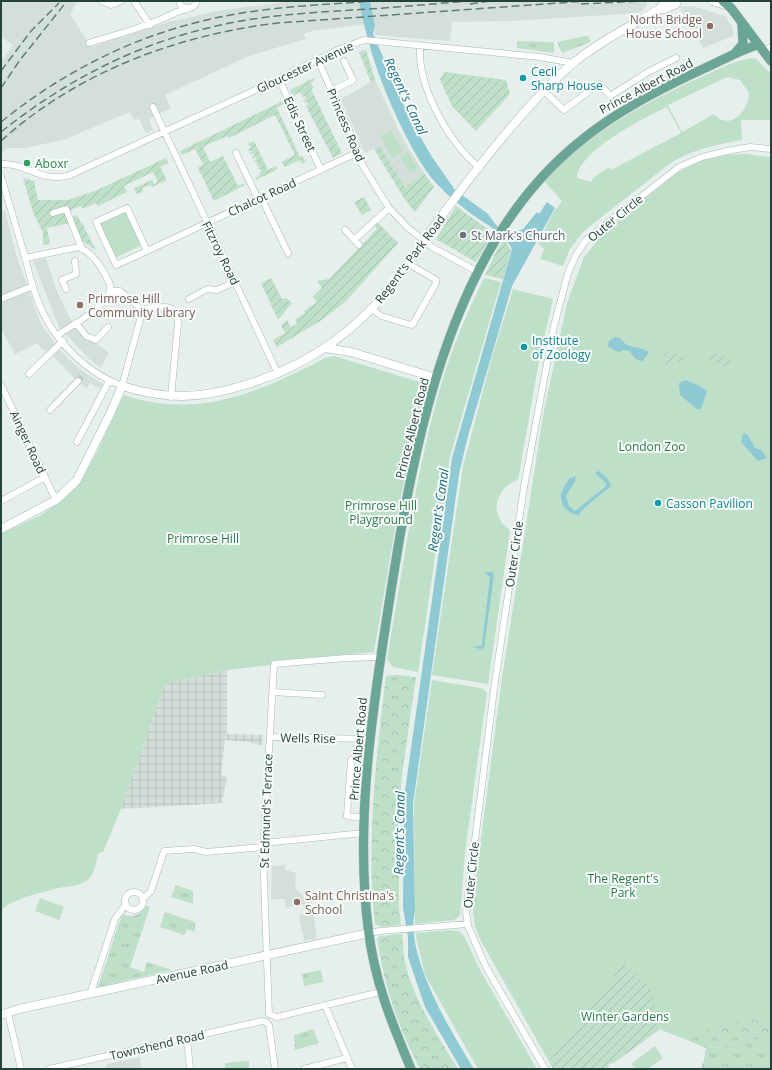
<svg xmlns="http://www.w3.org/2000/svg" width="772" height="1070" font-family="'Open Sans',sans-serif">
<style>
.built{fill:#d4dfda}
.industrial{fill:url(#industrial-grid)}
.grass{fill:url(#grass-tufts)}
.forest{fill:url(#forest-crowns)}
.park{fill:#bfe0c8;fill-rule:evenodd}
.garden{fill:url(#garden-furrows)}
.water{fill:#8ec9d4}
.lines{fill:none;stroke-linecap:round;stroke-linejoin:round}
.street-tunnel{stroke:#bfccc8;stroke-width:6;stroke-dasharray:6 3;stroke-linecap:butt}
.street-casing{stroke:#a8b8b2;stroke-width:7}
.secondary-casing{stroke:#a4bbb3;stroke-width:9}
.primary-casing{stroke:#c2cac8;stroke-width:10}
.street{stroke:#fff;stroke-width:6}
.secondary{stroke:#fff;stroke-width:8}
.primary{stroke:#6aa596;stroke-width:9}
.rail{stroke:#5f7d75;stroke-width:1.5;stroke-dasharray:8 4;stroke-linecap:butt}
.education-dot{fill:#8d6e63;stroke:#f7fbf9;stroke-width:1.5}
.culture-dot{fill:#0f9aa8;stroke:#f7fbf9;stroke-width:1.5}
.leisure-dot{fill:#2e9e5b;stroke:#f7fbf9;stroke-width:1.5}
.worship-dot{fill:#6b7280;stroke:#f7fbf9;stroke-width:1.5}
.labels{text-anchor:middle;dominant-baseline:central;stroke-width:4;stroke-linejoin:round;paint-order:stroke}
.education-label{font-size:12px;fill:#785e54;stroke:#f7fbf9;text-anchor:start}
.street-label{font-size:12px;fill:#24423a;stroke:#f7fbf9}
.culture-label{font-size:12px;fill:#0d838f;stroke:#f7fbf9;text-anchor:start}
.leisure-label{font-size:12px;fill:#27864d;stroke:#f7fbf9;text-anchor:start}
.worship-label{font-size:12px;fill:#5b616d;stroke:#f7fbf9;text-anchor:start}
.park-label{font-size:12px;fill:#2d7a4b;stroke:#f7fbf9}
.water-label{font-size:13px;font-style:italic;fill:#1c6f80;stroke:#f7fbf9}
</style>
<defs>
<pattern id="industrial-grid" width="8" height="8" patternUnits="userSpaceOnUse"><rect width="8" height="8" fill="#d4dfda"/><path d="M0 4h8M4 0v8" fill="none" stroke="#b6c1bc"/></pattern>
<pattern id="grass-tufts" width="24" height="20" patternUnits="userSpaceOnUse"><rect width="24" height="20" fill="#bfe0c8"/><path d="M3 7l-1-3M5 7V3M7 7l1-3M15 17l-1-3M17 17v-4M19 17l1-3" fill="none" stroke="#a4c1ad"/></pattern>
<pattern id="forest-crowns" width="20" height="18" patternUnits="userSpaceOnUse"><rect width="20" height="18" fill="#bfe0c8"/><path d="M2 6a3 3 0 1 1 6 0M12 15a3 3 0 1 1 6 0" fill="none" stroke="#a4c1ad"/></pattern>
<pattern id="garden-furrows" width="10" height="10" patternUnits="userSpaceOnUse"><rect width="10" height="10" fill="#bfe0c8"/><path d="M-1 1l2-2M0 10L10 0M9 11l2-2" fill="none" stroke="#a4c1ad"/></pattern>
</defs>
<rect width="100%" height="100%" fill="#e6efeb"/>
<path class="built" d="M1 1H78L70 14 91 47 165 23 216 11 294 1H646L647 6 639 13 512 21 452 22 450 41 375 35V23L312 31 304 34 306 39 249 56 165 95 171 108 149 119 153 130 146 133 139 119 134 120 130 112 63 140 24 148H6L3 152 1 150V58H4L13 45 1 37Z
M692 6 725 16 733 28V36L703 48 696 35 693 36 680 7Z
M375 80 403 139 424 173 405 187 378 146 365 153 341 99Z
M5 210 16 254 41 324 60 350 77 367 104 385 101 389 90 383 87 388 75 379 49 352 43 350 37 343 15 354 1 329V211Z
M46 258 56 289 69 317 86 338 92 340 109 353 101 368 90 360 59 327 33 261Z
M285 865V870L296 873 295 888 312 904 317 938 304 941 299 915 305 914 303 904 285 908V899H271L272 866Z
M140 1057 141 1069H106V1064Z"/>
<path class="industrial" d="M227 670V734L263 735 262 745H257L250 742 225 740 221 775 227 777 222 803 121 809 165 684Z"/>
<path class="grass" d="M585 36H588L591 42 562 53 557 42Z
M517 41C529 41 542 42 554 42V53L517 48Z
M176 885 193 891V904L171 897Z
M146 906 150 907 130 967 144 972 147 962 172 970 98 987 122 914C135 918 138 916 146 906Z
M165 912 195 922V932L187 929 184 935 160 927Z
M321 970 323 982 304 986 302 974Z
M313 1029 319 1043 295 1050 294 1035Z
M749 1038 771 1041V1069H700L704 1061 706 1048 725 1046Z"/>
<path class="forest" d="M397 675 416 677 402 774 399 816V907L401 925 381 927 375 924C366 842 376 757 386 676Z
M402 934C403 943 403 953 405 962 412 997 439 1038 458 1069H420C397 1024 385 988 377 938L380 936Z
M771 967V1041L749 1038 725 1046 706 1048 660 1029Z"/>
<path class="park" d="M755 58 771 74V120H741L742 140C717 144 691 150 669 164L584 231 570 249 563 266 540 259 544 249 538 243 553 213 562 201 545 182C587 133 643 104 701 77 717 70 737 59 755 58ZM727 77 740 80 749 93C749 106 737 125 722 120 719 119 716 116 714 114L682 132 668 105ZM667 107 681 133 611 170 609 167 594 177 591 182 577 178C577 152 645 117 667 107Z
M391 130 403 151 392 158 380 136Z
M408 152 418 168 410 173 400 157Z
M745 154 771 157V1023C756 1019 739 1019 725 1024 710 1029 698 1036 680 1035 673 1035 666 1032 660 1029L615 1062 609 1064 607 1069H553L480 939 475 927 473 912 477 869 502 678 543 416 567 303 584 257 601 236 628 212 676 174 701 160 724 155Z
M126 211 142 245 115 258 99 224Z
M484 278 501 282 450 457 418 672 393 667 387 659C403 568 415 475 441 385 452 348 467 313 484 278Z
M513 289 553 299 539 361 518 480C495 487 488 516 510 530L488 684 432 675 463 466 492 357Z
M334 356 423 383 427 387 400 500 374 652 271 661V665L227 670 165 684 121 809 103 852 99 853C95 862 96 871 89 879 81 886 69 886 59 888 40 893 17 897 1 910V534L43 514 77 487 96 454 124 395C196 420 261 392 325 358Z
M432 680 481 688 487 692 465 853 460 916 454 920 415 924 414 804Z
M40 898 64 907 59 920 35 911Z
M451 930 459 931 464 936 480 970 537 1069H478L425 975 415 933Z
M655 1046 663 1058 648 1069H635L631 1064Z
M249 1061V1069H225V1063Z"/>
<path class="garden" d="M366 50 375 80 371 82 359 52Z
M444 72 506 80 510 94 476 131 452 106 440 80Z
M314 78 315 80 311 82 313 88 311 89 342 153 333 158 306 106 309 104 307 102 305 103 303 100 306 99 305 96 303 97 300 92 293 96 290 90Z
M283 101 284 104 277 108 300 157 302 156 306 162 302 164 300 160 285 167 281 162 295 155 275 115 229 138 227 136 203 147 210 162 223 156 238 186 244 183 245 185 214 201 198 168 203 164 195 149 182 155 180 151Z
M254 141 268 170 276 166 278 169 256 180 255 178 260 175V173L262 171 261 169 259 170 258 168 260 167 256 165 258 163 254 161 257 159 255 157 253 159 252 157 255 155 254 153 251 155 250 152 253 151H249L248 149 251 147 247 144Z
M378 146 380 147 405 187 424 173 434 187 415 212 404 198 374 149Z
M166 158 168 163 160 167 167 180 152 187 150 185 142 188 143 192 137 194 134 188 152 180 154 184 158 182 153 172 124 186 127 192 98 206 96 203 83 209 81 206 69 211 71 218 77 215 81 223H82L96 250 75 236 70 223 47 228 50 244 43 245V232L34 215 23 178 34 181 38 200H68L95 191Z
M364 197 371 210 362 215 354 202Z
M456 206 493 233 476 262 436 239Z
M377 222 398 243 346 301 322 320 277 347 273 340 285 333 281 325 287 320 291 327 297 324 295 319 305 313 304 311 317 302 313 297 322 288 317 281 329 279 375 231 377 229 374 225Z
M504 239 511 250 503 279 485 275 498 248Z
M271 278 282 299 286 298 292 303 278 320 261 283Z
M711 350 730 359 727 370 715 361 708 359Z
M670 351 688 359 662 366 658 370 665 353Z
M623 962 649 987 653 994 660 1029 615 1062 609 1064 607 1069H553L549 1062 600 997Z"/>
<path class="water" d="M359 1H370L375 26 373 34 410 119 432 157 455 190 487 213 497 226 509 234 523 229 537 212 539 214 547 202 555 208 512 286 468 436 459 474 413 804 415 911C404 954 451 1032 474 1069H461L425 1007 408 957V937L403 908 404 798 452 458 512 249C503 231 481 222 466 210 458 203 448 196 441 188 427 175 417 157 408 140 385 96 368 50 359 1Z
M615 337 620 338C628 350 638 345 649 352L643 361 635 359 630 351 624 350 619 352 608 347 609 341Z
M685 380 698 385 707 391 701 409H697L680 395 679 383Z
M743 433 748 435 755 448 761 450 767 458 758 461 741 442Z
M599 471 608 479 611 486 584 508 579 515C570 515 560 506 561 496 562 489 567 483 570 477L572 478 576 476 575 481 566 496 569 506 575 511 605 487 606 483 595 473Z
M484 572H492L494 575 484 648 480 649 473 647 481 646 482 644 490 577Z"/>
<g class="lines">
<path class="street-tunnel" d="M78 381 84 374"/>
<g class="street-casing">
<path id="street" d="M102 1 111 5 121 1
M134 1 150 25
M179 1 181 6 187 8
M89 43C119 34 149 26 177 12 184 9 194 10 197 1
M420 45C417 86 448 142 480 168
M763 51 771 47
M318 60 357 148 355 153 389 208 407 227 432 247 478 272
M279 79 321 170
M332 91 353 80 344 61
M544 91 564 110 597 85 600 84 610 96 648 72 676 58
M153 107 278 374
M236 153 258 199
M1 164C25 162 42 184 70 175L251 92 338 50 364 40 540 57 573 63
M1 176C9 204 18 232 26 261 30 278 35 296 43 313 58 344 89 374 122 386L143 309
M261 197 288 253
M53 213 66 209 82 249
M345 230 359 245
M354 240 389 208
M147 251 127 208 96 222 116 265 147 251 352 155 355 153
M25 258 79 247C90 252 97 260 103 271 106 277 112 283 110 291 106 307 71 326 58 335
M66 289 62 280 76 274 75 261
M110 291H120L140 308C154 311 177 297 178 323L171 397
M1 299 33 286
M189 299 207 289 217 290 235 282
M372 309 381 316 411 325 413 324 436 283V280L409 264
M76 323 86 336 96 340 108 327
M29 374 63 341
M1 385 56 500
M50 410 78 381
M77 442 109 381
M1 501 45 477
M273 692 322 695
M270 737 370 739
M365 818 347 816 351 760 354 758 369 760
M263 843 364 833
M125 901a9 9 0 1 1 18 0a9 9 0 1 1-18 0Z
M143 899 151 891 164 851 194 849 206 852 263 847
M369 933 380 931 468 924
M380 992 277 1017 269 1014 263 854 274 664 346 658 381 657
M93 993 92 989 115 919 126 904
M325 1005 352 1069
M8 1013 21 1069
M187 1039 190 1069
M49 1069 262 1021 266 1022 269 1025 275 1069
M304 1069 347 1058
M545 1069 486 967 468 926 466 912 494 689 524 487 554 326 568 273 576 255 586 240 679 167 702 157 732 150 750 147 771 149"/>
</g>
<g class="secondary-casing">
<path id="secondary" d="M713 1 728 6
M659 9H664L676 4 677 1
M325 348 351 352 436 378
M1 529 56 500 77 480 111 412 122 386C167 400 199 399 245 385 305 367 356 332 395 282 415 256 432 228 452 202 478 167 506 132 536 99 548 86 562 72 576 61 601 40 632 26 659 9L667 1
M1 1015 19 1009 369 933"/>
</g>
<g class="primary-casing">
<path id="primary" d="M723 1 731 8 771 61
M736 52 743 44 742 25
M411 1069C391 1021 374 980 368 927 356 828 370 727 385 629 407 487 432 318 522 201 571 137 631 102 703 69 721 61 738 51 757 45"/>
</g>
<use href="#street" class="street"/>
<use href="#secondary" class="secondary"/>
<use href="#primary" class="primary"/>
<path class="rail" d="M470 4 490 1
M581 4 642 1
M1 71 31 31 59 3
M1 88 20 60 67 1
M1 122C71 65 153 27 242 13 286 6 331 4 375 1
M1 132C62 83 132 46 208 28 255 16 304 13 352 10 391 8 430 4 470 1
M1 141C77 72 177 35 278 23L587 1"/>
</g>
<g class="education-dot">
<circle cx="710" cy="26" r="4"/>
<circle cx="80" cy="305" r="4"/>
<circle cx="297" cy="902" r="4"/>
</g>
<g class="culture-dot">
<circle cx="523" cy="78" r="4"/>
<circle cx="524" cy="347" r="4"/>
<circle cx="658" cy="503" r="4"/>
</g>
<circle class="leisure-dot" cx="27" cy="163" r="4"/>
<circle class="worship-dot" cx="463" cy="235" r="4"/>
<g class="labels">
<g class="education-label">
<text x="702" y="19" text-anchor="end">North Bridge<tspan x="702" dy="14">House School</tspan></text>
<text x="88" y="298">Primrose Hill<tspan x="88" dy="14">Community Library</tspan></text>
<text x="305" y="895">Saint Christina's<tspan x="305" dy="14">School</tspan></text>
</g>
<g class="street-label">
<text transform="translate(305 67) rotate(-25)">Gloucester Avenue</text>
<text transform="translate(646 86) rotate(-28)">Prince Albert Road</text>
<text transform="translate(300 124) rotate(65)">Edis Street</text>
<text transform="translate(346 125) rotate(67)">Princess Road</text>
<text transform="translate(262 197) rotate(-25)">Chalcot Road</text>
<text transform="translate(615 218) rotate(-39)">Outer Circle</text>
<text transform="translate(221 253) rotate(64)">Fitzroy Road</text>
<text transform="translate(410 259) rotate(-53)">Regent's Park Road</text>
<text transform="translate(412 428) rotate(-76)">Prince Albert Road</text>
<text transform="translate(28 442) rotate(65)">Ainger Road</text>
<text transform="translate(514 554) rotate(-82)">Outer Circle</text>
<text transform="translate(308 738) rotate(1)">Wells Rise</text>
<text transform="translate(358 749) rotate(-85)">Prince Albert Road</text>
<text transform="translate(266 811) rotate(-88)">St Edmund's Terrace</text>
<text transform="translate(471 875) rotate(-84)">Outer Circle</text>
<text transform="translate(192 972) rotate(-12)">Avenue Road</text>
<text transform="translate(157 1045) rotate(-13)">Townshend Road</text>
</g>
<g class="culture-label">
<text x="531" y="71">Cecil<tspan x="531" dy="14">Sharp House</tspan></text>
<text x="532" y="340">Institute<tspan x="532" dy="14">of Zoology</tspan></text>
<text x="666" y="503">Casson Pavilion</text>
</g>
<g class="leisure-label">
<text x="35" y="163">Aboxr</text>
</g>
<g class="worship-label">
<text x="471" y="235">St Mark's Church</text>
</g>
<g class="park-label">
<text x="652" y="446">London Zoo</text>
<text x="381" y="505">Primrose Hill<tspan x="381" dy="14">Playground</tspan></text>
<text x="203" y="538">Primrose Hill</text>
<text x="623" y="878">The Regent's<tspan x="623" dy="14">Park</tspan></text>
<text x="625" y="1016">Winter Gardens</text>
</g>
<g class="water-label">
<text transform="translate(406 96) rotate(65)">Regent's Canal</text>
<text transform="translate(438 510) rotate(-82)">Regent's Canal</text>
<text transform="translate(399 833) rotate(-89)">Regent's Canal</text>
</g>
</g>
<rect width="772" height="1070" fill="none" stroke="#24423a" stroke-width="4"/>
</svg>
